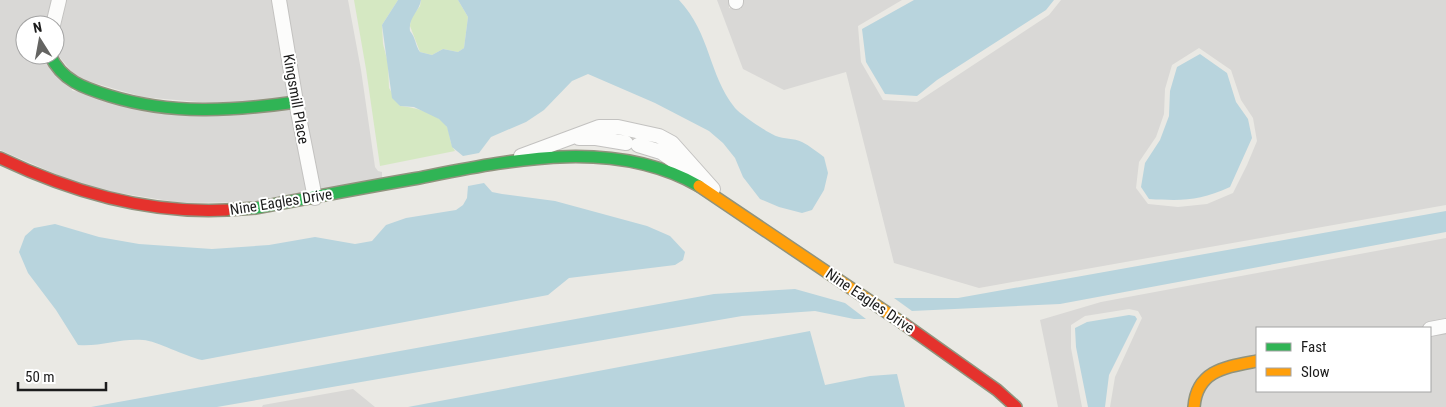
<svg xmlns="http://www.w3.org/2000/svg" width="1446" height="407" font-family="'Roboto Condensed',sans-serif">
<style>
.residential{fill:#d9d8d6;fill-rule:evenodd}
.grass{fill:#d5e8c2}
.water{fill:#b8d4dd}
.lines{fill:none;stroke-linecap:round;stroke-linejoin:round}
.street-casing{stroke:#c3c2c0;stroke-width:16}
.fast-casing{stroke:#90937d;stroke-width:14}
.slow-casing{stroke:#90937d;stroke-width:14}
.jam-casing{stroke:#90937d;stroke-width:14}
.street{stroke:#fcfcfb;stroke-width:14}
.fast{stroke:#30b455;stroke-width:11}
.slow{stroke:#ff9f0a;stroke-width:11}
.jam{stroke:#e5322d;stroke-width:11}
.labels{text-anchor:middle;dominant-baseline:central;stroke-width:4;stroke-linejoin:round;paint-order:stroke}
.street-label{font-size:15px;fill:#1c1c1c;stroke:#fff}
</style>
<rect width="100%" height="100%" fill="#eae9e4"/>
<path class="residential" d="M0 0H53L47 25H25V55H44L73 91 291 110 308 192 255 202 182 203 88 188 0 150Z
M66 0H273L289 96 244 103 160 102 77 78 56 53 57 35Z
M285 0H348L361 70 375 167 378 171 382 172V179L320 190 302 101Z
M717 0H729V8L741 9 742 0H902L858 26 861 62 883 100 917 102 1049 15 1061 0H1446V205L979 288 894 263 846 72 784 90 743 69ZM1199 48 1231 70 1241 100 1253 118 1257 141 1247 165 1233 193 1207 204 1178 207 1148 204 1136 188 1139 162 1156 137 1164 114 1165 89 1172 65Z
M1446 238V407H1110L1115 377 1142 318 1138 311 1129 309 1085 316 1071 325V348L1082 407H1058L1040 320 1101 302ZM1257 328H1430V391H1257Z
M353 389 375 407H262L263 405Z"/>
<path class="grass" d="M354 0H398L382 25 383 44 388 63 389 88 400 106C414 107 442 114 448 129 450 137 450 144 455 151L380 166 366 69Z
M421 0H458L468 17 464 48 458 52 443 49 432 55 420 52 410 26 411 18 420 6Z"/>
<path class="water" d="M398 0H421C419 12 408 18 410 31 416 38 415 45 420 52L432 55 443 49 458 52 464 48 468 17 458 0H679C711 34 708 74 735 108 741 115 768 133 776 136 784 139 794 138 802 142 810 146 817 152 824 157L828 173 824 190 812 210 802 213 779 207 760 199 743 177 735 158 723 143 709 131 655 103 588 74 572 81 544 110 526 122 491 137 479 153 463 156 452 147 447 127 439 119 414 107 400 106 392 98 382 25Z
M914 0H1054L1046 10 937 80 917 96 885 94 866 62 862 29Z
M1200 54 1227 73 1236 102 1248 119 1252 138 1230 187C1199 201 1183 201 1149 199L1141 187 1145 163 1160 140 1169 116 1170 91 1177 67Z
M484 183 492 192 502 194 555 201 647 226 670 236 685 252 683 260 675 265 569 278 548 295 202 360C184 356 157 341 143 340 121 338 100 347 78 345L56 310 28 273 19 252 25 236 34 228 55 224 99 237 139 244 212 249 269 245 315 237 355 244 372 241 386 225 406 218 456 210 463 205 467 198 468 186Z
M1446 211V232L1060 304 912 311 894 298H958Z
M795 289 845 303 866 319H854L815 311 742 316 217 407H91L714 294Z
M1129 315 1135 316 1137 319 1109 375 1105 407H1088L1076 347 1075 328 1087 322Z
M810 331 825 385 870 376 897 374 905 407H408Z"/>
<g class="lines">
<g class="street-casing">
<path id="street" d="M279 0 296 102 315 198
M736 2V0
M53 25 59 0
M579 138H596L626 143
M638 145 661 152 691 173
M521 156 599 127H618L659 136 672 143 713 189
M1430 329 1446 326"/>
</g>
<g class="fast-casing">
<path id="fast" d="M50 55C62 81 84 88 110 96 172 115 233 111 296 102
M227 210 256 208C308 198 361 188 413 179 506 161 612 136 699 186"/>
</g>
<g class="slow-casing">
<path id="slow" d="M699 186 904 324
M1194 407C1197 370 1226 367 1257 361"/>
</g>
<g class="jam-casing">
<path id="jam" d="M0 158C71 192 147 214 227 210
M904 324 997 390 1016 407"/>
</g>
<use href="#street" class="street"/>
<use href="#fast" class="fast"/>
<use href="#slow" class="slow"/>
<use href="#jam" class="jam"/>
</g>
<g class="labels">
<g class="street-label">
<text transform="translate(296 99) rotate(80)">Kingsmill Place</text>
<text transform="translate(281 202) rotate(-9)">Nine Eagles Drive</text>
<text transform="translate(870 301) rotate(34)">Nine Eagles Drive</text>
</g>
</g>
<rect x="1256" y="327" width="175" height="65" fill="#ffffff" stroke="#a4a4a4"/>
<rect x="1266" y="343" width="25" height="8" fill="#30b455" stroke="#a4a4a4"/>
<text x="1301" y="352" font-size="15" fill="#1c1c1c">Fast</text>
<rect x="1266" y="368" width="25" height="8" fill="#ff9f0a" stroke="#a4a4a4"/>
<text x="1301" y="377" font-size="15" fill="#1c1c1c">Slow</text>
<g transform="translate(40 40) rotate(349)"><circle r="24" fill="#ffffff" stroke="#a4a4a4"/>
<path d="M0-4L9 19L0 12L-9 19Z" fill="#646462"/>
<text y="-8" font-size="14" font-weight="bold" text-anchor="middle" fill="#1c1c1c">N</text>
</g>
<path d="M18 382v8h88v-8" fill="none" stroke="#1c1c1c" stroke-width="2.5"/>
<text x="25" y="382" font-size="15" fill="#1c1c1c" stroke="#ffffff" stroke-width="4" paint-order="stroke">50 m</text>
</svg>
